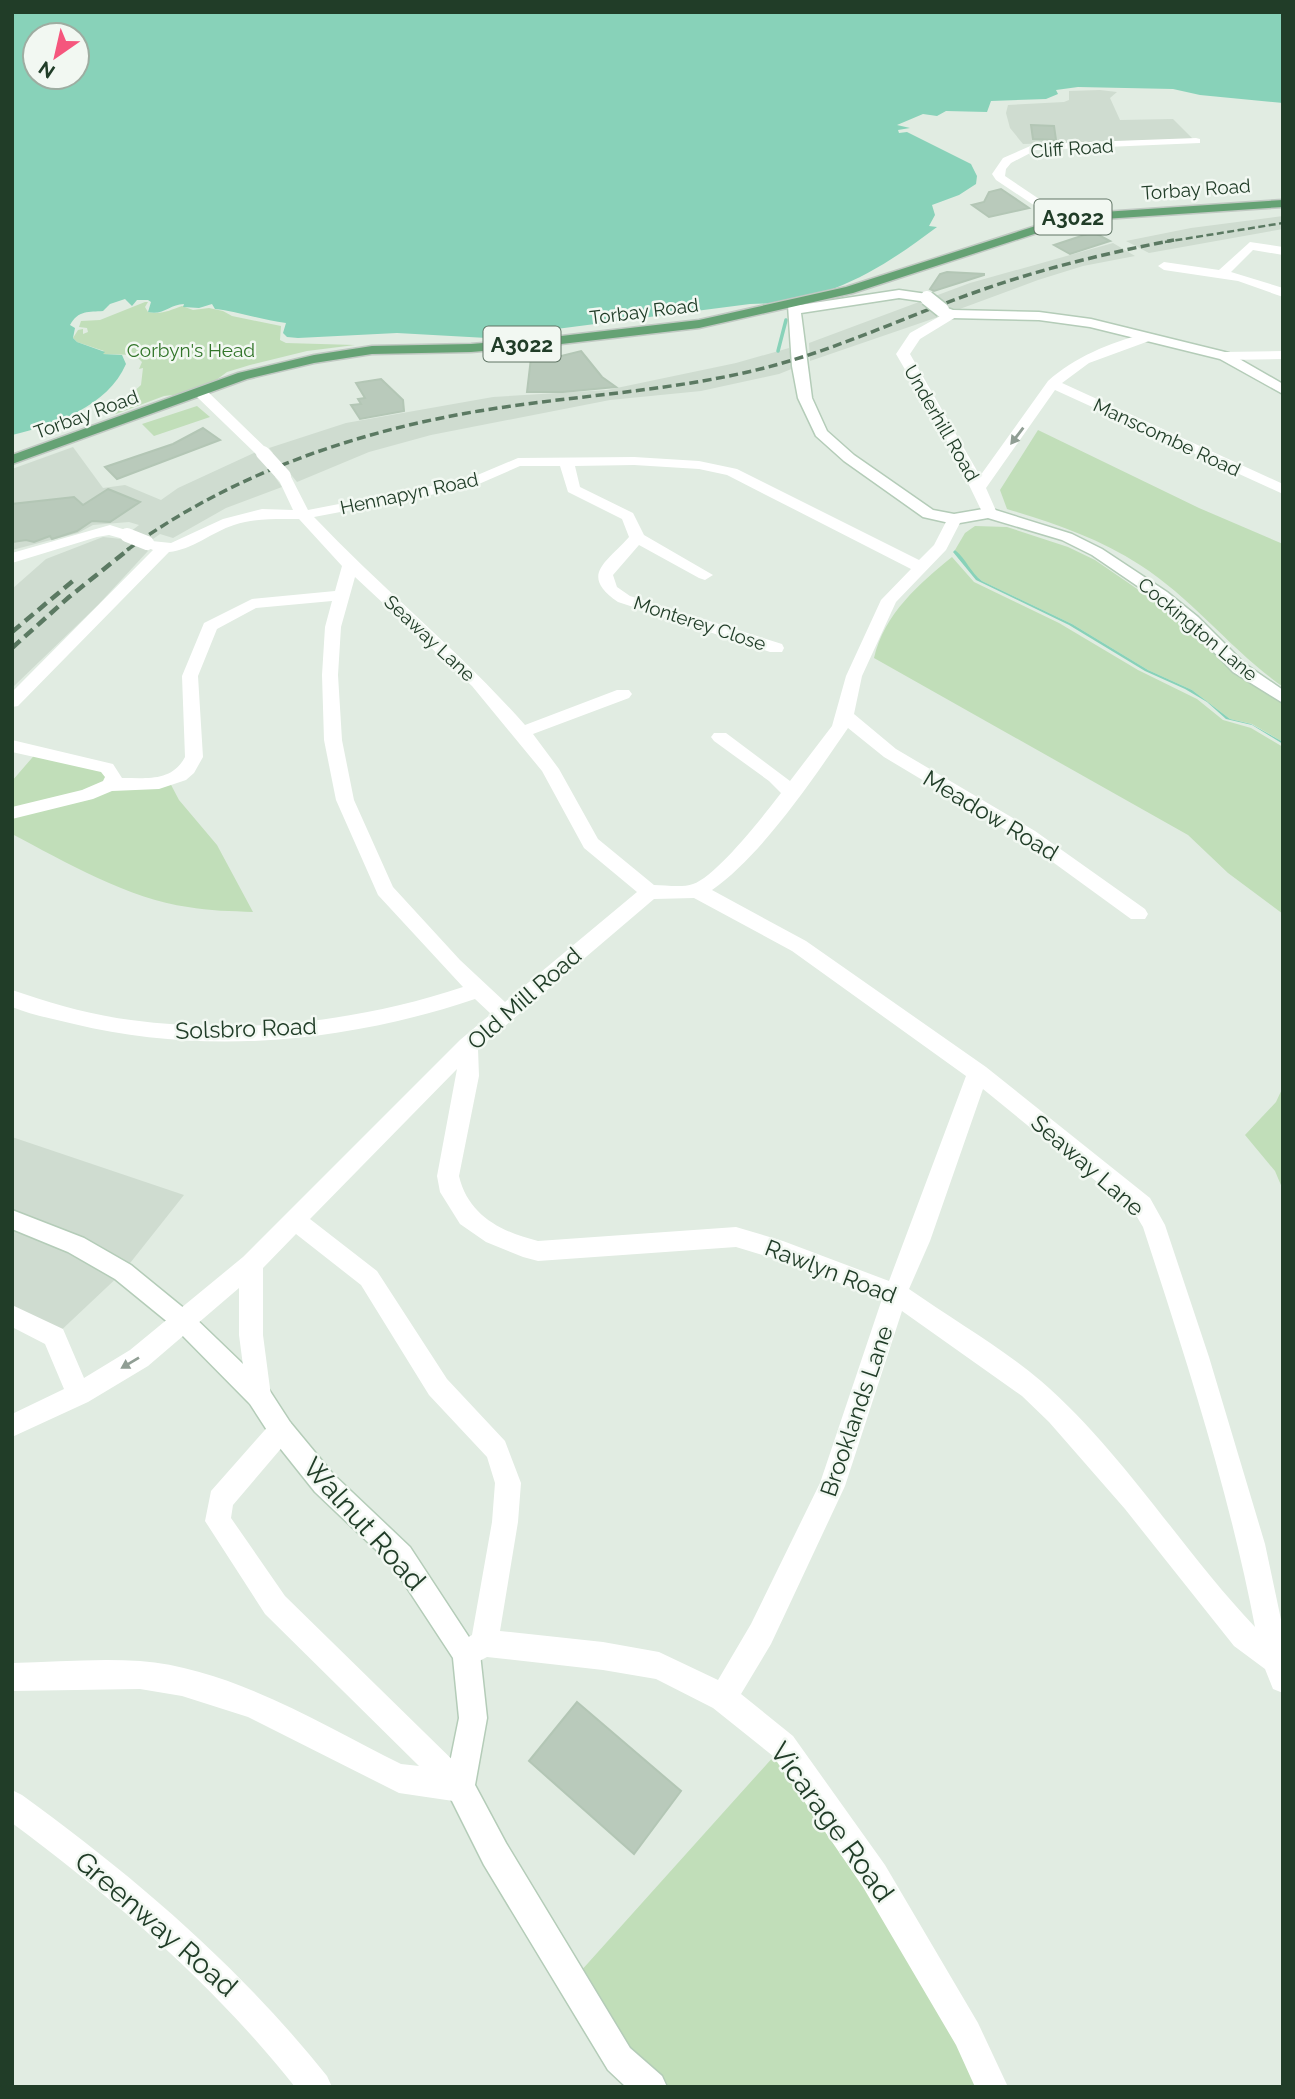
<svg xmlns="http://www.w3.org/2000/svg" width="1295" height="2099" font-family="Raleway,sans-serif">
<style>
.built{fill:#cfdcd0}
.green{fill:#c1deb9}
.water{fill:#88d2b9;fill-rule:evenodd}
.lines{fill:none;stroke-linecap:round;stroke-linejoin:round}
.stream{stroke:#88d2b9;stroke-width:3.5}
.building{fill:#b9cabb;stroke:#b3c6b5;stroke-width:2}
.secondary-casing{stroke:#b4ccb8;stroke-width:3}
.primary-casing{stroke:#c1c9c3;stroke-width:3}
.street{fill:#fff;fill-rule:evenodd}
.secondary{fill:#fff;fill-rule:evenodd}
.primary{fill:#65a274;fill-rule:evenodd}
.rail-far2{stroke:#5b7962;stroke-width:2.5;stroke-dasharray:7 3.5;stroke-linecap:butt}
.rail-far1{stroke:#5b7962;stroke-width:3.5;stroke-dasharray:9 4.5;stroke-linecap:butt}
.rail{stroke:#5b7962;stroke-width:4.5;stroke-dasharray:11 6;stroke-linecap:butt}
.secondary-bridge-casing{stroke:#b4ccb8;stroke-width:17;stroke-linecap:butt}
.street-bridge{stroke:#fff;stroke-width:14}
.secondary-bridge{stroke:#fff;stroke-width:14}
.oneway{fill:#909e94}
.labels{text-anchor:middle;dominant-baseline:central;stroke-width:5;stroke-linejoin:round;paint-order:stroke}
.far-street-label{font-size:19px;fill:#213d28;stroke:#f2f8f2}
.far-park-label{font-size:19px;fill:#32752a;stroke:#f2f8f2}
.shield{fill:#f2f8f2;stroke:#607565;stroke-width:2}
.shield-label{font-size:21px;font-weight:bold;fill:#213d28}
.street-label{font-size:23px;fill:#213d28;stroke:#f2f8f2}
.near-street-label{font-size:28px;fill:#213d28;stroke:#f2f8f2}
</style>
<rect width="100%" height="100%" fill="#e1ece2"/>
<path class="built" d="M1100 90 1117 92 1110 98 1120 120 1173 119 1193 139 1023 144 1010 128 1006 113 1008 105 1064 102 1069 100V91Z
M1283 216V229L1149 253 1126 241 1191 228Z
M1113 243 1135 256 1083 266 1038 280 957 310 948 307 941 316 810 361 809 343 970 283Z
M789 348 794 368 779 374 701 391 610 400 431 435 369 452 297 482 288 471 275 477 282 487 226 508 173 538 160 534 142 547 148 551 98 605 12 688V589L46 559 103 537 121 539 139 525 129 522 93 525 78 533 12 550V469L73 447 103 488 125 485 161 500 178 488 256 452 260 457 273 453 269 448 346 423 493 397 607 390 736 363Z
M12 1137 184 1195 123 1272 54 1337 12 1315Z"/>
<path class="green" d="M145 302H148L145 307 148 312C162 315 170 310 182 306L193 310 209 308 223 311 232 316 281 326 280 340 286 343 355 345 307 351 250 365 227 372 200 392 164 396 116 414 112 411 141 385 143 368 139 369 142 362 135 355 103 354 101 353 104 351 77 342 73 338 78 330 83 329V334L88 332 87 328 79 327 81 321 100 320Z
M197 406 210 417 154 436 142 424Z
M1038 430 1199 508 1283 544V687C1232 651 1193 599 1140 565 1099 538 1053 523 1007 509L1000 490Z
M975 526 1007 527 1068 547 1095 560 1165 608 1227 666 1283 704V742L1252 724 1230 719 1192 690 1148 670 1072 624 982 581 971 572 955 550 965 533Z
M952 557 974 582 1059 623 1138 670 1197 699 1223 720 1251 728 1283 747V914L1228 873 1188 835 874 658C884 614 919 584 952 557Z
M38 751 107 768 112 780 169 781 179 800 217 845 253 912C232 911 209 911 188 907 129 899 65 862 12 834V781Z
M1283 1087V1190L1275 1171 1245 1135 1276 1102Z
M783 1746 992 2087H651L571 1982Z"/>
<path class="water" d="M12 12H1283V103L1200 95 1173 89 1078 87 1056 90 1058 94 1046 99 991 101 987 112 946 111 937 116 923 114 897 125 910 128 898 130 899 133 907 132 971 164 977 176 976 184 959 195 932 205 935 215 929 226 937 227C880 270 825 304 750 304L487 338 397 333 298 338 287 337 283 333 286 323C261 320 236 311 215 309L212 304 199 308 183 307 184 304C170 304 163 316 148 312L151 302 148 300H137L132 306 125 299 110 304 103 311C89 312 78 310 70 325L75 328 73 338 77 342 105 352 103 354 122 355 126 364C108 406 55 425 12 435ZM35 35H77V77H35Z
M955 550C967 560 970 572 982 581L1072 624 1148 670 1192 690 1230 719 1251 724 1283 742V744L1252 725 1226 719 1207 702 1185 689 1145 671 1069 625 976 580 953 552Z"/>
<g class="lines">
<path class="stream" d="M778 351 786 320"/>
</g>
<path class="building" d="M1031 125 1054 126 1056 140 1033 139Z
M1001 189 1029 208 989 217 972 205 984 202 989 192Z
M1093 232 1110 241 1070 254 1054 245Z
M947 272 984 274V275L934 291 930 289 940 274Z
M581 351 602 377 616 387 563 392H527L531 358 541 361Z
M381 379 403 400 404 411 360 419 351 405 361 404 358 399 365 398 356 383Z
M203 428 220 440 117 479 105 467 173 444Z
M108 489 140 502 110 522 92 521 77 531 52 539 50 536 34 542 26 540 12 542V504L74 497 83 505Z
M577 1702 681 1791 634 1854 529 1761Z"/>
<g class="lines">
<g class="secondary-casing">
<path id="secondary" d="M899 290 927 294 933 298 927 302 899 298 801 313 812 398 827 431 854 455 933 510 954 514 989 508 1072 534 1102 549 1167 592 1198 617 1245 664 1283 690V703L1233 672 1186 623 1155 598 1092 555 1062 540 988 518 954 524 923 517 844 461 816 436 798 398 792 366 788 305 794 301 800 305Z
M942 306 953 310 1039 312 1091 319 1229 353 1283 384V394L1220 359 1090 327 1039 320 951 318 936 310Z
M12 1210 84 1238 131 1265 191 1314 268 1388 290 1422 333 1474 410 1547 480 1654 487 1718 475 1785 506 1843 630 2048 662 2076 667 2087H626L608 2070 484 1865 445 1787 459 1718 453 1658 392 1565 315 1492 272 1438 250 1404 175 1328 115 1279 68 1252 12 1229Z"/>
</g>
<g class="primary-casing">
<path id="primary" d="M1283 200V207L1074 221 853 293 699 328 544 346 471 352 372 354 314 363 247 379 12 464V455L238 373 314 355 372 346 471 344 544 338 699 320 846 287 1073 214Z"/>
</g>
<path class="street" d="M1196 138 1200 139V143L1036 150 1011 163 1006 169 1005 176 1066 217 1068 220 1062 224 996 180 992 174 1003 158 1035 144Z
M1250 242 1283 247V255L1253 250 1231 272 1283 288V297L1238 281 1164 270 1158 266 1164 262 1219 270Z
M951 310 956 311V317L920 339 910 354 980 476 1048 381C1075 357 1109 343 1144 334L1149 335V341L1089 363 1062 383 1283 484V494L1055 390 986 488 997 513 994 516H984L953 452 896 354 910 333Z
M1283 351V359L1224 360 1217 356 1224 352Z
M200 388 205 389 268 450 270 453 268 456H258L195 395 193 392Z
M634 457 699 461 737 469 919 560 934 545 949 516H959L962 519 946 550 896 602 862 676 854 714 896 749 1035 831 1145 909 1148 914 1145 919H1131L1021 839 884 757 848 728C813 779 762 855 712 890L806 941 986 1067 1150 1198 1165 1225 1209 1357 1265 1544 1283 1629V1693L1273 1689 1265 1669 1234 1646 1125 1509 1049 1422 1022 1396 902 1311 845 1486 771 1644 741 1694 793 1736 885 1865 978 2023 1008 2087H975L956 2045 863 1887 773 1756 713 1708 656 1679 603 1670 487 1657 466 1668 456 1664 452 1654 456 1644 472 1635 492 1522 495 1483 487 1457 429 1395 361 1285 296 1234 263 1268V1335L271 1396 268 1404 259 1407 250 1404 247 1396 239 1335V1288L148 1366 88 1402 12 1437V1414L64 1389 45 1344 12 1327V1305L63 1329 84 1378 130 1350 243 1257 460 1040 491 1014 475 999C347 1042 206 1056 74 1024 53 1019 32 1015 12 1007V990C51 1003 90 1015 131 1020 241 1035 358 1022 463 987L378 895 336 800 324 740 322 675 325 627 332 601 256 608 217 629 198 676 203 757 194 773 186 780 159 789 112 791 93 799 12 819V807L82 790 103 781 105 777 101 772 12 752V740L113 764 122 778C146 778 172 782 185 757L182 676 204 623 252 599 335 591 342 566 299 519C276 519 256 518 234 525 212 532 192 550 169 552L18 706 12 707V692L153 550 139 543 142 540 171 543 223 519 262 509 293 510 277 476 279 473H289L308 510 468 479 518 458ZM634 465 699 469 727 475 911 569 881 600 846 676 832 726 790 781 726 733H714L711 737 714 741 769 781 781 793C765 814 716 877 693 884 682 888 665 885 654 885L598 839 559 769 533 734 629 698 632 694 629 690H617L525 725C459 650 382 589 314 517L472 487 520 466H560L568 492 622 519 629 537C606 563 579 575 618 602L770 652H782L784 648 782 644 630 596 617 587 613 575 639 545 699 578 705 580 713 575 644 535 633 513 580 487 575 466ZM355 577 472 686 542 771 584 848 637 892 505 1002 460 960 393 887 354 800 342 740 338 675 341 627ZM694 898 792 951 966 1076 889 1281 783 1241 736 1227 538 1241C501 1232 468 1215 459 1176L479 1076 478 1049 654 899ZM457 1069 437 1176 440 1192 460 1224 486 1242 523 1257 538 1261 736 1247 779 1260 882 1299 820 1483 751 1624 718 1680 659 1652 603 1642 500 1631 518 1522 521 1483 505 1441 447 1379 377 1271 310 1219ZM983 1089 1134 1212 1143 1227C1186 1359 1229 1491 1255 1627 1181 1549 1123 1452 1041 1381 1002 1348 952 1319 909 1289L930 1241Z
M110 525 132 532 135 535 127 540 109 535 97 537 12 563V553Z
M281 1418 290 1422 294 1430 290 1438 233 1505 231 1518 285 1596 470 1777 475 1787 470 1797 460 1802 399 1793 248 1717 182 1696 140 1689 12 1691V1663C54 1662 98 1658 140 1661 231 1668 321 1724 401 1764L419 1766 265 1614 205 1521 211 1491 272 1422Z
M12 1790 22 1795C135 1877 239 1966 327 2076L332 2087H295C214 1985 117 1901 12 1823Z"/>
<use href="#secondary" class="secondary"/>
<use href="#primary" class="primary"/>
<path class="rail-far2" d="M1165 242 1283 223"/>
<path class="rail-far1" d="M127 550C230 475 353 432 479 411 569 396 662 392 752 371 830 353 901 318 976 292 1040 269 1107 253 1174 240"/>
<path class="rail" d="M12 632 74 580
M12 648 69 597 129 549"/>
<g class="secondary-bridge-casing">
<path id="secondary-bridge" d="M927 298 942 310"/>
</g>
<path class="street-bridge" d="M263 453 284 476
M127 535 147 543"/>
<use href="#secondary-bridge" class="secondary-bridge"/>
</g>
<defs><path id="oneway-solid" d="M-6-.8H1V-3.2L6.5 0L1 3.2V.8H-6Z" transform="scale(1.75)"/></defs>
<g class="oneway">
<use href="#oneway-solid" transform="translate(1017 436) rotate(127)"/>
<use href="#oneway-solid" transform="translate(130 1363) rotate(149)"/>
</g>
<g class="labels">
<g class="far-street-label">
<text transform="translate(1072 148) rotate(-4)">Cliff Road</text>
<text transform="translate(1196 189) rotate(-4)">Torbay Road</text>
<text transform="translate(644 311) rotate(-7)">Torbay Road</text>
<text transform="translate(86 414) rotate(-20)">Torbay Road</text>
<text transform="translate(942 423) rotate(60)">Underhill Road</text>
<text transform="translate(1167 437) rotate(25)">Manscombe Road</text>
<text transform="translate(409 493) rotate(-12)">Hennapyn Road</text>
<text transform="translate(700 623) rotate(18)">Monterey Close</text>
<text transform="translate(1198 629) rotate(40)">Cockington Lane</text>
<text transform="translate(430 638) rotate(43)">Seaway Lane</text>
</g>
<g class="far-park-label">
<text x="191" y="350">Corbyn's Head</text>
</g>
<g class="shield">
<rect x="1034.5" y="199.5" width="77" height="35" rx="5"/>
<rect x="483.5" y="326.5" width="77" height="35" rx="5"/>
</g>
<g class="shield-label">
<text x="1073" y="217">A3022</text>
<text x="522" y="344">A3022</text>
</g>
<g class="street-label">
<text transform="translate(991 815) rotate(31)">Meadow Road</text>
<text transform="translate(524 998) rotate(-41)">Old Mill Road</text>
<text transform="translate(246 1028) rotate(-2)">Solsbro Road</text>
<text transform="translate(1088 1165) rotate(41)">Seaway Lane</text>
<text transform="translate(831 1271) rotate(21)">Rawlyn Road</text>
<text transform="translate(856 1411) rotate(-71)">Brooklands Lane</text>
</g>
<g class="near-street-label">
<text transform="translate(364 1524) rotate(48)">Walnut Road</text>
<text transform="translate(832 1822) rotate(54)">Vicarage Road</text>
<text transform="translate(156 1924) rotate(41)">Greenway Road</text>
</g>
</g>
<rect width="1295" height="2099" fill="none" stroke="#213d28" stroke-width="28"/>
<g transform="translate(56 56) rotate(214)"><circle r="33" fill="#f2f8f2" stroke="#9eada1" stroke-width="2"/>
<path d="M0-5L12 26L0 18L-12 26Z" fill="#f5567d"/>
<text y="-10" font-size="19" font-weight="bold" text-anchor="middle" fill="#213d28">N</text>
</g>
</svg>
